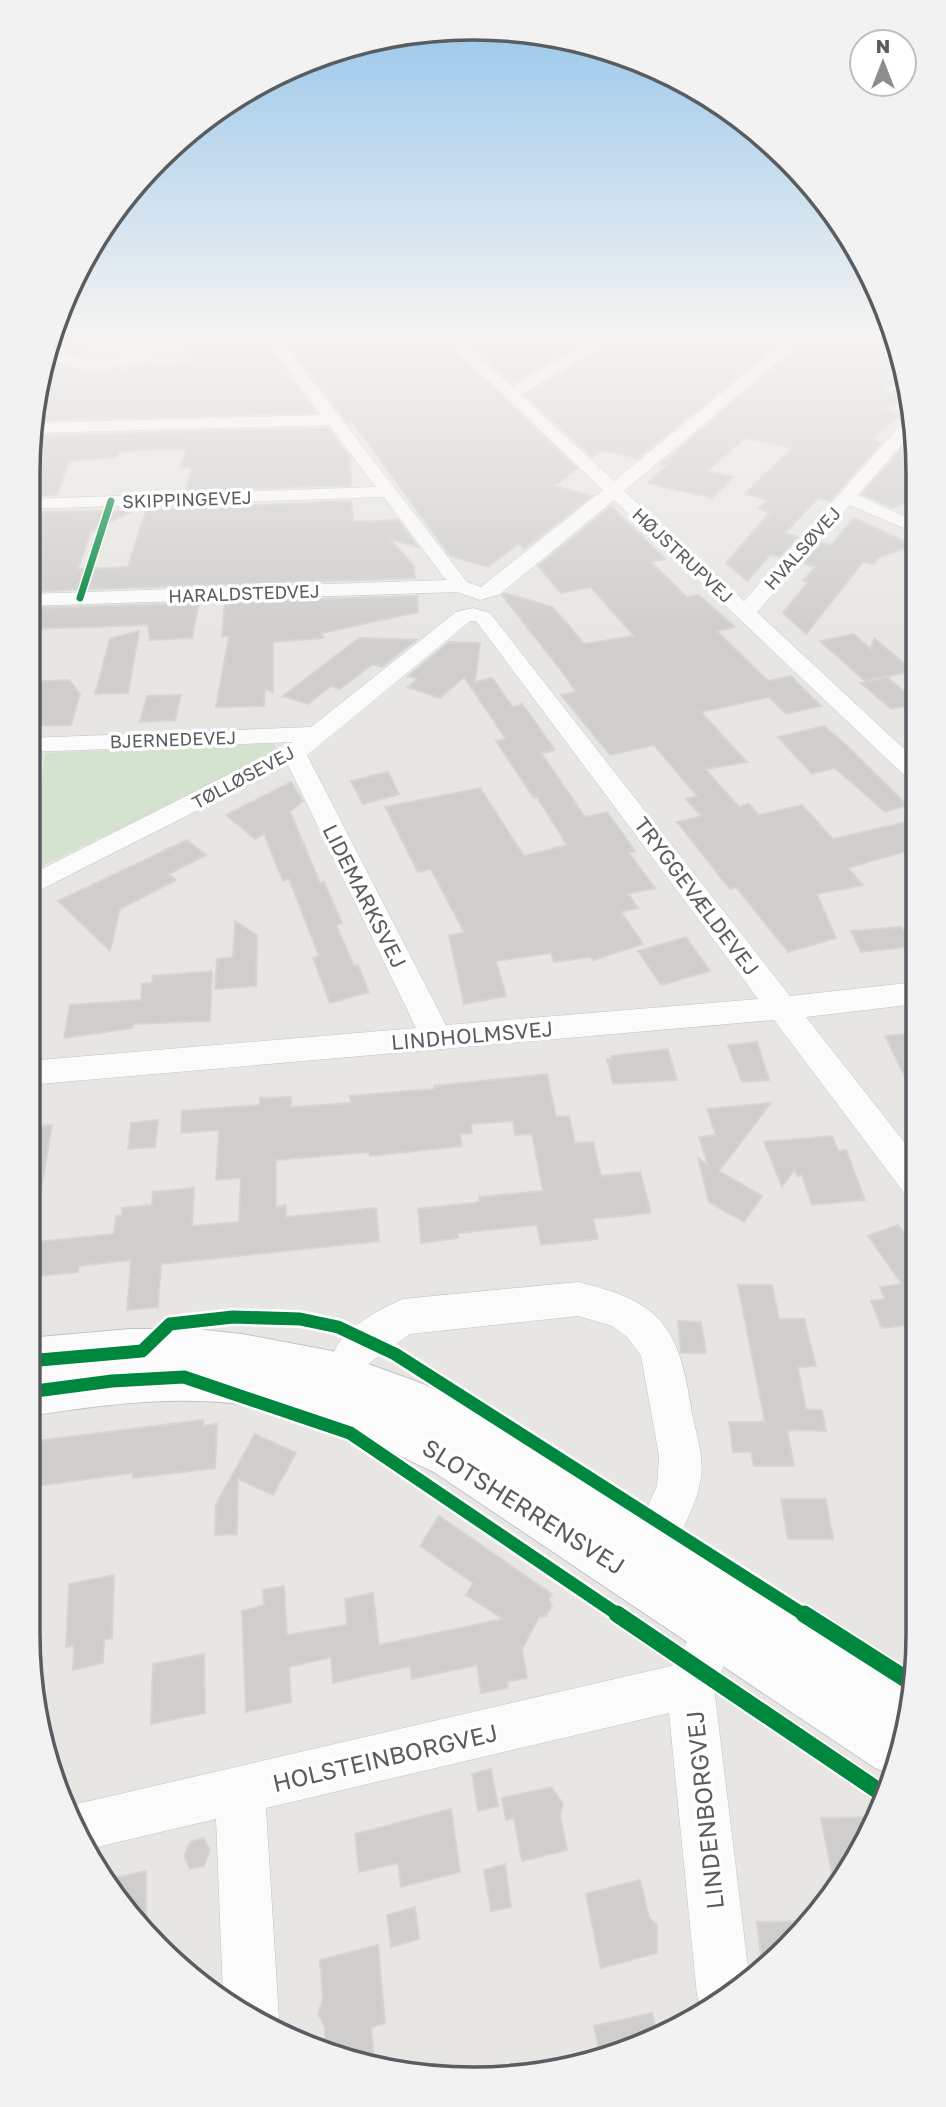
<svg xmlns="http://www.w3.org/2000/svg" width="946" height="2107" font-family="'Golos Text',sans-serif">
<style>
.green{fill:#d4e3cf}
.building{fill:#d0cecc;stroke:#d7d5d2;stroke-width:2}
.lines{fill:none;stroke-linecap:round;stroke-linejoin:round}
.minor-casing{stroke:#c4c3c3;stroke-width:1}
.tertiary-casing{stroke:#c4c3c3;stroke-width:2}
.minor{fill:#fcfbfb;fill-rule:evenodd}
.tertiary{fill:#fcfbfb;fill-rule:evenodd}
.cycleway-far2-casing{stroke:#fff;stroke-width:10}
.cycleway-far1-casing{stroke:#fff;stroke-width:18}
.cycleway-casing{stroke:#fff;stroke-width:21}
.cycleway-far2{stroke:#00873e;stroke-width:7}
.cycleway-far1{stroke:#00873e;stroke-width:13}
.cycleway{stroke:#00873e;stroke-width:17}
.labels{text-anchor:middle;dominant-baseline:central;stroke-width:7;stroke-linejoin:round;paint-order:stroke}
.far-street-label{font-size:18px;fill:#595d60;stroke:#fff}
.street-label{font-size:21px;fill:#595d60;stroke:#fff}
.near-street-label{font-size:24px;fill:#595d60;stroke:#fff}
.rim{fill:none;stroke:#595d60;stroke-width:3.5}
</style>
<rect width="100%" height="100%" fill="#e8e6e2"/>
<path class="green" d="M273 742 278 752 32 871 45 753Z"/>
<path class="building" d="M55 337H79L81 357 67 351Z
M227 337H261L317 413 43 420 49 408 41 409 49 367H57L56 363 82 371 83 374 123 368 125 371 149 363 159 367 194 363 183 342Z
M281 337H440L577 468 555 486 592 496 524 549 519 543 488 567 450 556 349 417 350 425Z
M462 337H594L512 384Z
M620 337H671L701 344 707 339 732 344 745 337H787L638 458 601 450 592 457 524 395Z
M810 337 894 340 905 380 880 390 909 399 881 408 900 415 871 439 881 443 830 501 818 498 785 533 798 537 780 557 770 555 747 581 726 563 770 512 758 509 768 500 745 494 792 448 745 438 707 471 734 477 712 498 648 483 668 465 661 464Z
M328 428 350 457 351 485 186 491 192 468H181L186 449 146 450 119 452 117 457 69 461 57 495 29 496 44 457 30 462 36 436Z
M900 450 914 456V500L892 508 862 494Z
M351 501 353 522 398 520 418 547 390 539 414 566 415 578 40 591 42 584 28 585V512L132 511 91 531 78 569 128 567 146 510Z
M611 506 665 559 651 562 687 597 699 595 735 627 717 631 768 681 791 676 821 706 786 714 769 697 701 712 747 762 705 769 739 807 749 804 759 815 802 805 833 839 915 820 916 848 848 868 863 885 817 894 836 938 788 952 736 887 730 889 677 822 701 816 686 799 697 796 654 745 610 755 561 695 576 692 566 677 502 595 505 593 553 607 584 644 634 636 591 587 561 593 538 566Z
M854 518 913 545 878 558 874 564 863 562 806 634 783 613 808 582 803 581 815 567 803 563 821 543 831 545Z
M417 596 418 612 322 633 323 638 273 642V692L265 689 264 706 216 707 229 636H222L225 602Z
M199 603 192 638 150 640 148 625 31 629 38 613 30 614 32 608Z
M139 631 128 693 95 694 110 639Z
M853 634 871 649 874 638 913 671 865 681 820 641Z
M359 638 416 640 382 667 373 664 340 689 331 686 308 704 283 696Z
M449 642 480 643 475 682 492 678 513 707 522 704 555 750 541 753 585 817 607 812 635 851 629 853 655 888 628 894 638 908 621 912 643 944 593 960 591 957 554 962 551 953 496 961 506 996 464 1004 449 936 464 932 431 869 418 872 385 807 480 788 524 856 567 845 537 797 534 798 496 741 506 739 464 677 440 698 408 687 417 679 408 676Z
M887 677 915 701V704L891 709 861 683Z
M69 680 80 694 71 725 34 726 41 709 28 710V682Z
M181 695 175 720 140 722 147 696Z
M824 726 846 745 907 805 885 812 835 768 812 774 778 737Z
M388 772 399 794 363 804 351 781Z
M291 782 303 801 290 812 320 883 324 882 342 923 336 925 354 966 358 965 369 992 330 1003 313 958 319 956 289 879 283 881 264 834 255 839 226 815Z
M187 840 206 855 169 874 176 880 120 909 110 951 58 901Z
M235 921 257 935 256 986 215 989 217 959 233 957Z
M901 927 916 946 861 952 851 931Z
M686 937 710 971 661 985 638 951Z
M212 971 210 1021 133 1024 132 1028 64 1038 70 1005 141 1000 142 984 152 983 153 976Z
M916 1033V1099L885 1036Z
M757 1042 769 1080 742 1082 728 1045Z
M668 1049 677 1080 613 1084 607 1059H612L611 1056Z
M547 1074 556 1117 569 1116 575 1143 593 1142 601 1176 640 1172 651 1213 593 1219 598 1239 541 1245 537 1225 457 1233 458 1238 421 1243 418 1209 474 1203 480 1201 479 1197 543 1191 532 1134 515 1135 513 1121 471 1124 472 1133 460 1134 462 1146 370 1156 369 1152 276 1160V1207L286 1205V1217L376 1208 379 1241 161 1264 158 1307 127 1310 131 1260 79 1266 78 1272 28 1277V1243L114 1234 116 1216 122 1215V1208L152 1205 153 1192 194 1188 192 1226 239 1222 241 1178 216 1180 219 1130 181 1133 182 1111 260 1105V1098L291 1097V1107L351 1103 350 1096 434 1089V1086Z
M771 1103 719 1171 762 1196 744 1222 709 1202 698 1158 708 1165 699 1137 716 1135 707 1109Z
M158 1120 155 1147 128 1149 131 1123Z
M52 1125 40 1195 28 1194V1127Z
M832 1136 838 1151 846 1150 865 1200 812 1205 802 1175 797 1176 795 1169 782 1187 764 1142Z
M898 1225 917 1250V1324L882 1328 871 1301 885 1299 880 1287 902 1284 868 1236Z
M738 1285H772L779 1319H804L816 1366 798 1367 806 1409 822 1410 826 1431 787 1430 794 1466H754L751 1452H733L729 1422H765Z
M678 1321 701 1322 706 1353H681Z
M203 1420V1426L217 1424 215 1468 133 1478V1473L28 1487V1442Z
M255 1434 296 1453 273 1495 238 1479 237 1534 215 1535 216 1504Z
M781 1499H826L833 1539H788Z
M439 1516 552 1594 549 1599 552 1606 546 1616 539 1617 522 1649 527 1678 507 1682 508 1688 481 1693 477 1665 412 1679 410 1666 333 1683 331 1657 289 1667 291 1702 246 1712 242 1611 264 1605 263 1590 284 1586 287 1635 347 1625 345 1599 373 1593 379 1645 503 1619 466 1595 473 1583 420 1546Z
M114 1575 112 1638 104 1640 103 1663 73 1670 74 1645 66 1647 69 1584Z
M204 1654 205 1713 151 1724 153 1664Z
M491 1769 498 1806 478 1811 472 1774Z
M551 1787 563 1804 560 1815 567 1850 522 1861 514 1818 506 1820 502 1798Z
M451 1809 460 1872 401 1887 398 1863 359 1872 355 1834Z
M876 1817 857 1847 834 1884 821 1818Z
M203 1838 210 1849 204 1866 190 1869 184 1856 190 1842Z
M505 1864 511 1907 491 1911 484 1870Z
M146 1871V1933L138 1927 110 1879Z
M640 1880 649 1917 657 1926V1953L601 1968 586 1894Z
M415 1907 419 1939 391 1947 387 1915Z
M812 1921 807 1928 762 1965 757 1922Z
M378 1945 385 2023 371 2027 375 2066 325 2048V2028L318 2014 323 1999 320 1960Z
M652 2013 657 2034 600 2055 594 2026Z"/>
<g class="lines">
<g class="minor-casing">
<path id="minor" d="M158 337H172L173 342C153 366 74 381 51 356L54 343C61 346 62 353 70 356 95 367 138 358 159 341Z
M264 337H278L467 582 481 587 603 490 443 337H458L512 387 600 337H617L520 395 614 481 791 337H807L624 491 744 601 908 417 914 415V430L858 495 914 521 915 533 850 505 757 612 915 759V779L906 777 614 500 500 594 480 600 457 592 28 606V594L446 580 384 497 28 509V499L376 487 329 425 36 433 38 423 322 415Z
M473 608 490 613 790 996 916 982V1004L806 1017 916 1157 917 1199 905 1194 774 1020 28 1085V1061L416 1028 288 765 28 896V876L293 742 28 752V738L311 727 456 612ZM470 621H476L758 999 446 1025 307 755Z
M578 1282C664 1302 679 1328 692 1413 696 1434 704 1456 701 1477 697 1507 679 1534 667 1561L652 1568 637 1561 630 1546 657 1486 659 1456 641 1356 627 1337 612 1326 578 1316 410 1334 367 1365 353 1370 339 1365 334 1352C344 1328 379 1309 403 1299Z
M717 1608 733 1615 740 1631 714 1687 749 1976 704 2013 697 1996 669 1713 266 1808 279 2020 275 2029 251 2020 223 1996 216 1819 93 1848 68 1806 675 1665 701 1615Z"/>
</g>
<g class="tertiary-casing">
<path id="tertiary" d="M195 1329 242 1334 332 1351 418 1382 478 1409 522 1432 909 1682 890 1774 875 1768 434 1472C370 1441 304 1410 232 1403 163 1396 95 1406 28 1416V1338L130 1329Z"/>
</g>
<use href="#minor" class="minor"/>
<use href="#tertiary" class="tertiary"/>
<g class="cycleway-far2-casing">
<path id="cycleway-far2" d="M80 598 111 501"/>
</g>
<g class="cycleway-far1-casing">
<path id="cycleway-far1" d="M28 1361 142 1351 170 1324 233 1317 300 1319 338 1327 395 1354 806 1616
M28 1392 112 1381 184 1377 350 1433 620 1616"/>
</g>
<g class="cycleway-casing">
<path id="cycleway" d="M617 1614 886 1796
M804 1614 909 1681"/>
</g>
<use href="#cycleway-far2" class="cycleway-far2"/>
<use href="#cycleway-far1" class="cycleway-far1"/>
<use href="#cycleway" class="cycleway"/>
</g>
<linearGradient id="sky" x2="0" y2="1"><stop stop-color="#95c5eb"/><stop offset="0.53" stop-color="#f5f4f2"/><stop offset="1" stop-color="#f5f4f2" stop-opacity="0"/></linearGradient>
<rect width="946" height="632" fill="url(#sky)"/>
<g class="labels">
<g class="far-street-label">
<text transform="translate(187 499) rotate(-2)">SKIPPINGEVEJ</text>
<text transform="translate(802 548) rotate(-48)">HVALSØVEJ</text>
<text transform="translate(683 555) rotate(43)">HØJSTRUPVEJ</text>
<text transform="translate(244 593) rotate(-2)">HARALDSTEDVEJ</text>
<text transform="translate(173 739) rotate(-2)">BJERNEDEVEJ</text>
<text transform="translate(243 777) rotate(-28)">TØLLØSEVEJ</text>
</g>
<g class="street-label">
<text transform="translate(365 896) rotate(63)">LIDEMARKSVEJ</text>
<text transform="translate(697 896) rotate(53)">TRYGGEVÆLDEVEJ</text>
<text transform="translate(472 1035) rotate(-5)">LINDHOLMSVEJ</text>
</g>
<g class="near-street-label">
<text transform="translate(524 1506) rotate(32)">SLOTSHERRENSVEJ</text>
<text transform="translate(385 1757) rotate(-13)">HOLSTEINBORGVEJ</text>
<text transform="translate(704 1810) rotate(-96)">LINDENBORGVEJ</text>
</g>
</g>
<path d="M0 0H946V2107H0ZM473 40H473A433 433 0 0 1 906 473V1634A433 433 0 0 1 473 2067H473A433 433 0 0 1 40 1634V473A433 433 0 0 1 473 40Z" fill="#f2f2f2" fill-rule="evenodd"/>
<path class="rim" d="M473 40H473A433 433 0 0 1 906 473V1634A433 433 0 0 1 473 2067H473A433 433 0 0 1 40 1634V473A433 433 0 0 1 473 40Z"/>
<g transform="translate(883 63)"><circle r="33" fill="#ffffff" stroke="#bdbebf" stroke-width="2"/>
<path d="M0-5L12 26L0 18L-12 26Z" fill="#8b8d8e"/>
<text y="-10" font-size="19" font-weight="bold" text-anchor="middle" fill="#595d60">N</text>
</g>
</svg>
